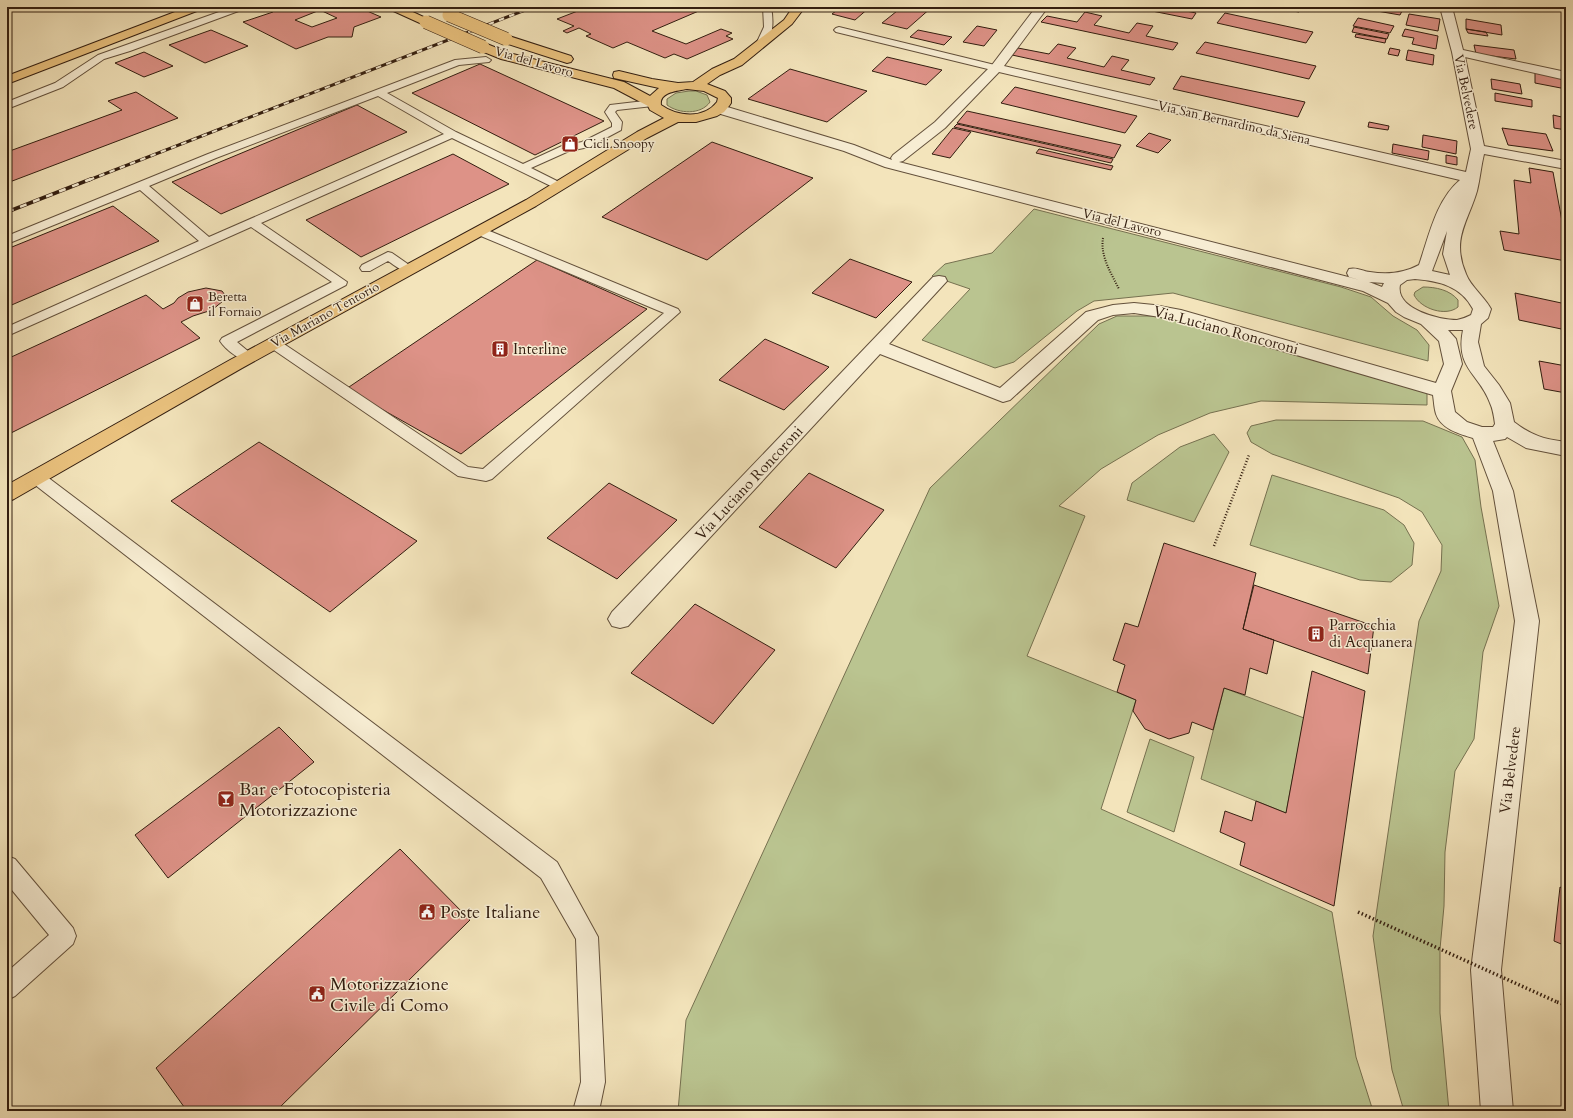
<svg xmlns="http://www.w3.org/2000/svg" width="1573" height="1118" font-family="Cardo,serif">
<style>
.green{fill:#bac490;stroke:#767150}
.building{fill:#dd9287;stroke:#331e10;fill-rule:evenodd}
.lines{fill:none;stroke-linecap:round;stroke-linejoin:round}
.lane-casing{stroke:#63503b;stroke-width:2}
.street-casing{stroke:#63503b;stroke-width:2}
.primary-casing{stroke:#331e10;stroke-width:2}
.path-far2{stroke:#331e10;stroke-width:2;stroke-dasharray:1 1.5;stroke-linecap:butt}
.path-far1{stroke:#331e10;stroke-width:2.5;stroke-dasharray:1 2;stroke-linecap:butt}
.path{stroke:#331e10;stroke-width:3.5;stroke-dasharray:1.5 2.5;stroke-linecap:butt}
.lane{fill:#f7edd3;fill-rule:evenodd}
.street{fill:#f7edd3;fill-rule:evenodd}
.primary{fill:#eac27e;fill-rule:evenodd}
.rail-far1-casing{stroke:#331e10;stroke-width:3}
.rail-casing{stroke:#331e10;stroke-width:3.5}
.rail-far1{stroke:#f7edd3;stroke-width:2;stroke-dasharray:5.5;stroke-linecap:butt}
.rail{stroke:#f7edd3;stroke-width:2.5;stroke-dasharray:7;stroke-linecap:butt}
.primary-bridge-casing{stroke:#331e10;stroke-width:14;stroke-linecap:butt}
.path-bridge{stroke:#331e10;stroke-width:3.5;stroke-dasharray:1.5 2.5;stroke-linecap:butt}
.primary-bridge{stroke:#eac27e;stroke-width:13}
.labels{text-anchor:middle;dominant-baseline:central;stroke-width:3;stroke-linejoin:round;paint-order:stroke}
.far-street-label{font-size:13px;fill:#331e10;stroke:#f7edd3}
.far-poi-label{font-size:13px;fill:#331e10;stroke:#f7edd3;text-anchor:start}
.street-label{font-size:15px;fill:#331e10;stroke:#f7edd3}
.poi-label{font-size:15px;fill:#331e10;stroke:#f7edd3;text-anchor:start}
.near-poi-label{font-size:18px;fill:#331e10;stroke:#f7edd3;text-anchor:start}
</style>
<rect width="100%" height="100%" fill="#f3e4bb"/>
<filter id="stains"><feTurbulence type="fractalNoise" baseFrequency=".005" numOctaves="4"/><feColorMatrix values="0 0 0 0 .2 0 0 0 0 .09 0 0 0 0 .02 0 0 0 .5 -.17"/></filter>
<radialGradient id="worn" r=".72"><stop offset=".6" stop-color="#630" stop-opacity="0"/><stop offset="1" stop-color="#630" stop-opacity=".3"/></radialGradient>
<path class="green" d="M689 91H696L707 95 710 102C701 115 679 114 667 105V99L676 93Z
M1034 209 1341 287 1371 297 1393 316 1417 330 1429 345 1428 361 1173 293 1094 301 1077 311 1014 362 995 368 922 340 970 289 932 276 945 264 992 253Z
M1423 287C1436 287 1450 290 1458 300V307C1446 317 1421 309 1414 295L1415 292Z
M1117 316H1153L1183 322 1427 393V405L1261 401 1210 413 1158 435 1101 469 1059 506 1085 516 1027 656 1136 700 1101 809 1332 912 1356 1057 1373 1111H678L686 1020 930 488 1099 324Z
M1276 420 1423 421 1462 437 1475 460 1481 507 1499 606 1483 652 1474 739 1455 771 1445 852 1444 906 1440 949V1013L1449 1111H1404L1392 1070 1373 936 1419 621 1441 571 1442 545 1422 512 1399 498 1272 454 1251 442 1247 433 1251 426Z
M1214 434 1229 452 1194 522 1127 500 1132 483 1180 447Z
M1272 475 1384 510 1404 525 1414 543 1412 565 1391 582 1360 580 1250 545Z
M1224 688 1304 718 1286 813 1201 779Z
M1150 739 1194 757 1174 832 1127 812Z"/>
<path class="building" d="M275 7H358L381 17 354 27 352 37H328L296 49 243 22 273 12ZM320 10 337 18 312 27 295 20Z
M446 7H470L457 12Z
M588 7H708L652 31 686 44 721 29 732 33 726 36 733 39 687 59 674 54 665 58 627 42 613 48 586 36 591 34 579 28 567 33 563 31 574 26 557 19Z
M841 7H870L855 20 832 14Z
M902 7H932L907 29 882 23Z
M1132 7H1167L1196 13 1192 19Z
M1289 7 1301 9 1299 12 1287 10Z
M1379 7H1380L1402 11 1400 15 1377 11Z
M1085 12 1102 16 1094 25 1129 33 1137 23 1153 26 1146 36 1178 43 1173 50 1041 22 1047 16 1077 22Z
M1225 13 1313 32 1306 43 1217 23Z
M1409 14 1440 19 1438 31 1406 25Z
M1358 18 1394 26 1390 33 1353 26Z
M1466 19 1501 25 1502 35 1466 29Z
M977 26 997 30 984 46 963 42Z
M1354 27 1389 34 1387 39 1352 32Z
M1405 29 1438 36 1436 49 1412 44 1414 38 1402 36Z
M1466 29 1486 32 1488 36 1468 33Z
M211 30 248 46 205 63 169 45Z
M918 30 952 37 944 45 910 37Z
M1356 34 1386 39 1385 43 1355 37Z
M1205 42 1316 66 1309 79 1196 53Z
M1058 44 1076 48 1067 58 1104 67 1112 56 1129 60 1121 70 1155 78 1150 85 1012 55 1018 48 1049 54Z
M1474 45 1514 50 1516 59 1476 54Z
M1390 48 1400 50 1398 56 1388 54Z
M1408 50 1434 55 1433 65 1406 60Z
M144 52 173 66 144 77 115 63Z
M887 57 942 70 926 85 872 71Z
M480 64 604 121 535 155 412 93Z
M790 69 867 91 827 122 748 99Z
M1535 73 1566 78V89L1535 83Z
M1181 76 1305 102 1298 117 1173 89Z
M1491 79 1520 84 1522 94 1492 89Z
M1015 87 1137 116 1125 133 1001 103Z
M136 92 178 118 7 183V152L122 110 108 101Z
M1495 93 1532 100V107L1495 101Z
M357 105 407 132 221 214 172 182Z
M967 111 1121 145 1114 158 957 123Z
M1553 115 1566 118V130L1554 128Z
M1369 122 1389 126 1388 130 1368 127Z
M957 124 1113 159 1111 163 954 127Z
M953 128 971 132 950 158 932 154Z
M1502 128 1546 134 1553 151 1508 145Z
M1149 133 1171 140 1158 153 1136 146Z
M1423 135 1457 141 1456 154 1422 147Z
M712 142 813 178 707 260 602 217Z
M1393 144 1429 151 1428 160 1392 153Z
M1039 149 1113 166 1111 170 1036 153Z
M453 154 509 184 361 257 306 220Z
M1446 155 1457 157V165L1446 163Z
M1529 168 1553 172 1566 243V261L1504 250 1500 231 1519 234 1514 180 1531 183Z
M113 206 159 241 7 307V249Z
M850 259 912 282 876 318 812 293Z
M537 260 647 309 461 454 346 389Z
M206 288 222 291 225 295 223 301 212 310 193 316 181 322 200 338 7 435V359L146 295 163 309 174 303 178 298 188 292Z
M1515 293 1566 304V330L1519 320Z
M765 339 829 367 784 410 719 380Z
M1539 361 1566 366V393L1544 389Z
M259 442 417 541 330 612 171 501Z
M809 473 884 510 836 568 759 527Z
M609 483 677 520 617 579 547 538Z
M1164 543 1256 573 1243 629 1274 640 1267 674 1250 668 1245 695 1224 688 1213 730 1192 722 1189 733 1169 739 1145 729 1133 711 1136 700 1117 692 1125 665 1113 660 1125 623 1138 627Z
M1254 585 1374 626 1368 674 1243 629Z
M695 604 775 650 713 724 631 673Z
M1312 671 1365 691 1334 906 1240 865 1245 843 1220 832 1225 811 1252 821 1256 801 1286 813Z
M279 727 314 762 168 878 135 835Z
M400 849 470 920 276 1111H187L156 1068Z
M1560 887 1566 890V946L1554 941Z"/>
<g class="lines">
<g class="lane-casing">
<path id="lane" d="M233 7H245L244 9 130 51 104 59 63 87 7 109V102L55 83 98 55Z
M763 7H771C773 17 775 41 762 45L757 42 764 27Z
M839 27 999 66 1001 68 996 71 836 32 834 30 836 28Z
M486 57 491 60 489 62 459 65 387 93 456 132 523 164 562 146 582 142 612 127V123L605 112 610 105 653 100 658 103 653 106 617 110 615 112 622 122 621 130 589 147 569 151 531 168 563 184 565 186 563 188H555L452 138 261 223 347 282 346 285 237 342 255 357 253 360C242 363 226 350 220 341L222 338 332 282 251 227 7 336V327L199 241 140 190 7 244V236L208 154 455 60ZM378 96 444 134 209 237 149 186 216 158Z
M480 227 678 309 680 312 492 479 486 481 458 476 268 346 266 343 268 340 273 339 278 340 468 467 483 469 664 313 476 234 474 231 476 228Z
M388 252 392 253 415 269 413 272C404 274 396 266 388 261L370 271H362L360 268 362 265Z
M36 471 42 473 557 862 598 937 605 1082 599 1111H573L581 1082 576 939 541 878 30 481 28 477 30 473Z
M7 856 15 859 73 928 76 936 73 944 15 996 7 1000V972L49 935 7 884Z"/>
</g>
<g class="street-casing">
<path id="street" d="M1036 7H1048L1004 66 1466 172 1471 149 1452 52 1440 7H1452L1463 50 1566 72V80L1465 57 1484 146 1566 161V169L1484 154C1481 166 1480 179 1477 191 1468 222 1451 239 1466 274 1471 287 1484 296 1491 309L1488 318 1481 324 1478 342 1484 366 1499 385 1510 403 1514 422C1532 436 1544 439 1566 442V456L1526 448 1507 437 1505 439 1493 441 1513 491 1539 621 1501 970 1513 1111H1481L1471 970 1515 621 1493 491 1473 438C1460 434 1441 429 1436 414 1434 408 1434 401 1433 395L1173 319 1134 313 1113 315 1098 320 1010 400 1003 402 880 354 628 626 620 628 612 626 608 619 612 612 933 277 939 276 945 277 947 281 889 344 1000 388 1086 312 1113 305 1134 303 1154 305 1181 310 1436 383 1444 364 1439 341 1421 324 1404 317 1396 312 1388 303 1363 291 885 167 844 151 714 112 712 109 714 106H724L854 145 892 160 891 158 893 155 935 122 992 65ZM999 72 1460 180C1436 200 1429 236 1419 265 1404 273 1387 275 1370 272 1362 271 1357 267 1349 269L1347 273 1349 277 1360 280 899 162 903 161 945 128ZM1447 231 1443 254 1450 275 1432 271ZM1415 279C1439 281 1461 286 1473 309L1471 315C1467 317 1462 319 1457 320 1439 320 1395 309 1400 285L1407 280ZM1369 282 1384 283 1382 287ZM1448 330H1463C1455 369 1479 373 1490 403 1493 409 1494 417 1495 424L1493 427H1482L1467 422 1455 412 1451 391 1462 364 1456 339Z"/>
</g>
<g class="primary-casing">
<path id="primary" d="M188 7H204L202 9 7 84V76Z
M387 7H402L430 20 432 22 430 24H422L389 9Z
M793 7H805L792 24 742 65 720 75 707 84 725 91 731 98V103L729 106 724 112 717 116 696 122H678L647 138 536 206 242 368 14 499 7 502V485L230 360 526 200 637 132 664 118 650 110 648 106 614 88 501 59 479 50 477 47 479 44H487L509 53 624 82 650 96 659 88 614 78 613 75 614 72 619 71 652 79 678 83 693 82 712 69 734 59 784 20ZM687 89 704 91 718 98 717 102C704 119 678 117 661 105 659 92 677 91 687 89Z
M506 35 571 56 573 59 571 62 567 63 502 42 500 39 502 36Z"/>
</g>
<path class="path-far2" d="M1103 238C1100 256 1111 273 1119 289"/>
<path class="path-far1" d="M1214 546 1249 455"/>
<path class="path" d="M1557 1002 1566 1005"/>
<use href="#lane" class="lane"/>
<use href="#street" class="street"/>
<use href="#primary" class="primary"/>
<g class="rail-far1-casing">
<path id="rail-far1" d="M89 180 533 7"/>
</g>
<g class="rail-casing">
<path id="rail" d="M7 212 91 179"/>
</g>
<use href="#rail-far1" class="rail-far1"/>
<use href="#rail" class="rail"/>
<g class="primary-bridge-casing">
<path id="primary-bridge" d="M449 15 506 39
M426 22 483 47"/>
</g>
<path class="path-bridge" d="M1358 912 1557 1002"/>
<use href="#primary-bridge" class="primary-bridge"/>
</g>
<defs>
<g id="shop-square" transform="scale(0.9)"><rect x="-9" y="-9" width="18" height="18" rx="4" fill="#8f2418" stroke="#f7edd3"/><path d="M-5-2.5h2.3a2.7 3.5 0 0 1 5.4 0H5L5.5 6h-11ZM-1.5-2.5h3a1.5 2.3 0 0 0-3 0Z" fill="#fff"/></g>
<g id="building-square" transform="scale(0.9)"><rect x="-9" y="-9" width="18" height="18" rx="4" fill="#8f2418" stroke="#f7edd3"/><path d="M-4-6H4V6H1V3H-1V6H-4ZM-2.5-4.3h1.7v1.8h-1.7ZM.8-4.3h1.7v1.8H.8ZM-2.5-1h1.7V.8h-1.7ZM.8-1h1.7V.8H.8Z" fill="#fff"/></g>
<g id="bar-square" transform="scale(0.9)"><rect x="-9" y="-9" width="18" height="18" rx="4" fill="#8f2418" stroke="#f7edd3"/><path d="M-6-5H6L.8 .8V4.5H3.5V6h-7V4.5H-.8V.8Z" fill="#fff"/></g>
<g id="civic-square" transform="scale(0.9)"><rect x="-9" y="-9" width="18" height="18" rx="4" fill="#8f2418" stroke="#f7edd3"/><path d="M-.6-6.5H3V-4.5H.6V-3L4-1V1h2V6H-6V1h2V-1L-.6-3ZM-1.2 2.5V6h2.4V2.5Z" fill="#fff"/></g>
</defs>
<g fill-rule="evenodd">
<use href="#shop-square" x="570" y="144"/>
<use href="#shop-square" x="195" y="304"/>
<use href="#building-square" x="500" y="349"/>
<use href="#building-square" x="1316" y="634"/>
<use href="#bar-square" x="226" y="799"/>
<use href="#civic-square" x="427" y="912"/>
<use href="#civic-square" x="317" y="994"/>
</g>
<g class="labels">
<g class="far-street-label">
<text transform="translate(534 62) rotate(16)">Via del Lavoro</text>
<text transform="translate(1466 92) rotate(78)">Via Belvedere</text>
<text transform="translate(1234 123) rotate(13)">Via San Bernardino da Siena</text>
<text transform="translate(1122 223) rotate(14)">Via del Lavoro</text>
<text transform="translate(325 315) rotate(-29)">Via Mariano Tentorio</text>
</g>
<g class="far-poi-label">
<text x="583" y="144">Cicli Snoopy</text>
<text x="208" y="297">Beretta<tspan x="208" dy="15">il Fornaio</tspan></text>
</g>
<g class="street-label">
<text transform="translate(1226 330) rotate(15)">Via Luciano Roncoroni</text>
<text transform="translate(749 483) rotate(-47)">Via Luciano Roncoroni</text>
<text transform="translate(1510 770) rotate(-83)">Via Belvedere</text>
</g>
<g class="poi-label">
<text x="513" y="349">Interline</text>
<text x="1329" y="625">Parrocchia<tspan x="1329" dy="17">di Acquanera</tspan></text>
</g>
<g class="near-poi-label">
<text x="239" y="789">Bar e Fotocopisteria<tspan x="239" dy="21">Motorizzazione</tspan></text>
<text x="440" y="912">Poste Italiane</text>
<text x="330" y="984">Motorizzazione<tspan x="330" dy="21">Civile di Como</tspan></text>
</g>
</g>
<rect width="1573" height="1118" fill="none" stroke="#f3e4bb" stroke-width="24"/>
<rect x="8" y="8" width="1557" height="1102" fill="none" stroke="#331e10" stroke-width="2"/>
<rect x="12" y="12" width="1549" height="1094" fill="none" stroke="#331e10"/>
<rect width="100%" height="100%" filter="url(#stains)"/>
<rect width="100%" height="100%" fill="url(#worn)"/>
</svg>
